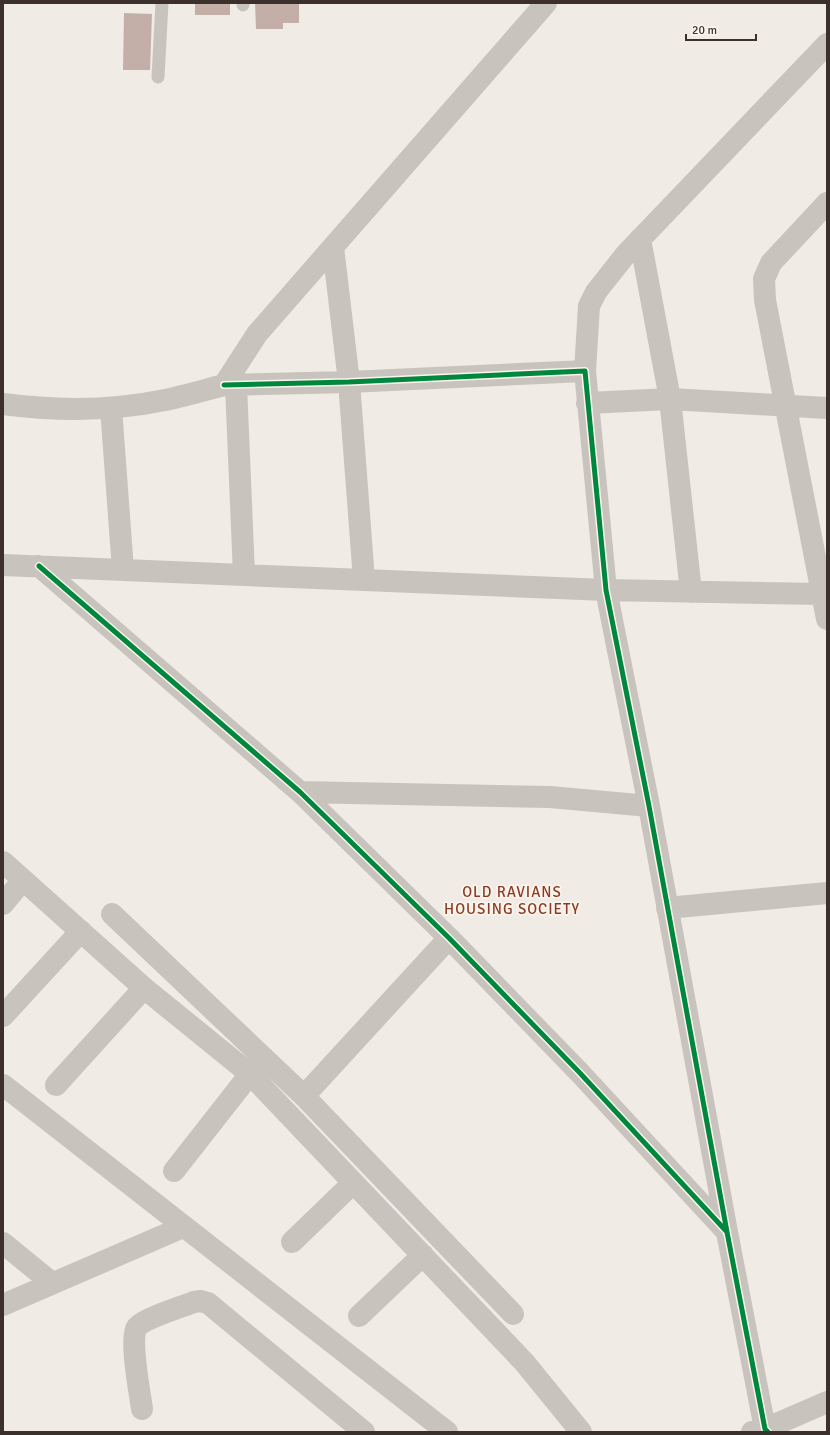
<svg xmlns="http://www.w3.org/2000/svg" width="830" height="1435" font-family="Signika,sans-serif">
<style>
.building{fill:#c3afa7}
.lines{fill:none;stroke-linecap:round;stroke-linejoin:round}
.service{stroke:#c9c3be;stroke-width:13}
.minor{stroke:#c9c3be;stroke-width:22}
.cycleway-casing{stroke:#fbf5ee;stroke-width:8}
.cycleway{stroke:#00873e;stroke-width:5}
.labels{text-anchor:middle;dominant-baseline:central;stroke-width:3.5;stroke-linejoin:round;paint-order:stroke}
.neighbourhood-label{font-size:15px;letter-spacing:1px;fill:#8c3b22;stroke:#fbf5ee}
</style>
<rect width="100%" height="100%" fill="#f0ebe5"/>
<path class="building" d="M195 3H230V15H195Z
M255 3H299V23H283V29H256Z
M124 13 152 14 150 70H123Z"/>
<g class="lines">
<path class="service" d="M243 5V3
M158 77 162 3"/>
<path class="minor" d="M827 203 771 263 764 279 765 300 827 619
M640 239 670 399 691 592
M333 247 349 382 364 580
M585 371 589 306 596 292 626 254 827 44
M224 385 349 382 585 371 606 590 649 806 727 1232 765 1429 768 1432
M236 385 244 575
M587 403 670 399 827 408
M3 404C56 411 112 411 165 400 185 396 205 390 224 385L257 334 546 3
M111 408 123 570
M3 565 606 590 822 594
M39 566 300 792 449 938 579 1072 727 1232
M300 792 550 797 649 806
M3 862 144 988 250 1074 524 1362 581 1432
M3 904 23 880
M667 908 827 893
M112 914 304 1096 513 1314
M3 1016 81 931
M3 1085 447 1432
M56 1085 144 988
M304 1096 449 938
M174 1171 250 1074
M292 1242 353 1183
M3 1243 52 1283
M3 1305 183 1227
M359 1316 423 1255
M142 1409C140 1394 129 1336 137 1327 145 1318 181 1307 194 1302L201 1301 208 1303 364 1432
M752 1432 765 1429 827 1402"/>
<g class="cycleway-casing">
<path id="cycleway" d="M224 385 349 382 585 371 606 590 649 806 727 1232 765 1429 768 1432
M39 566 300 792 449 938 579 1072 727 1232"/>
</g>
<use href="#cycleway" class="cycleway"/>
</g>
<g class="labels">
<g class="neighbourhood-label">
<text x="512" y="892">OLD RAVIANS<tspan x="512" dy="17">HOUSING SOCIETY</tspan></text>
</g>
</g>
<rect width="830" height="1435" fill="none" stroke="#3b302b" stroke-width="8"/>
<path d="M686 34v6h70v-6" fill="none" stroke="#3b302b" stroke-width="2"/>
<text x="692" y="34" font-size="12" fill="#3b302b" stroke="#fbf5ee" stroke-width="3" paint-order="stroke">20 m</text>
</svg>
